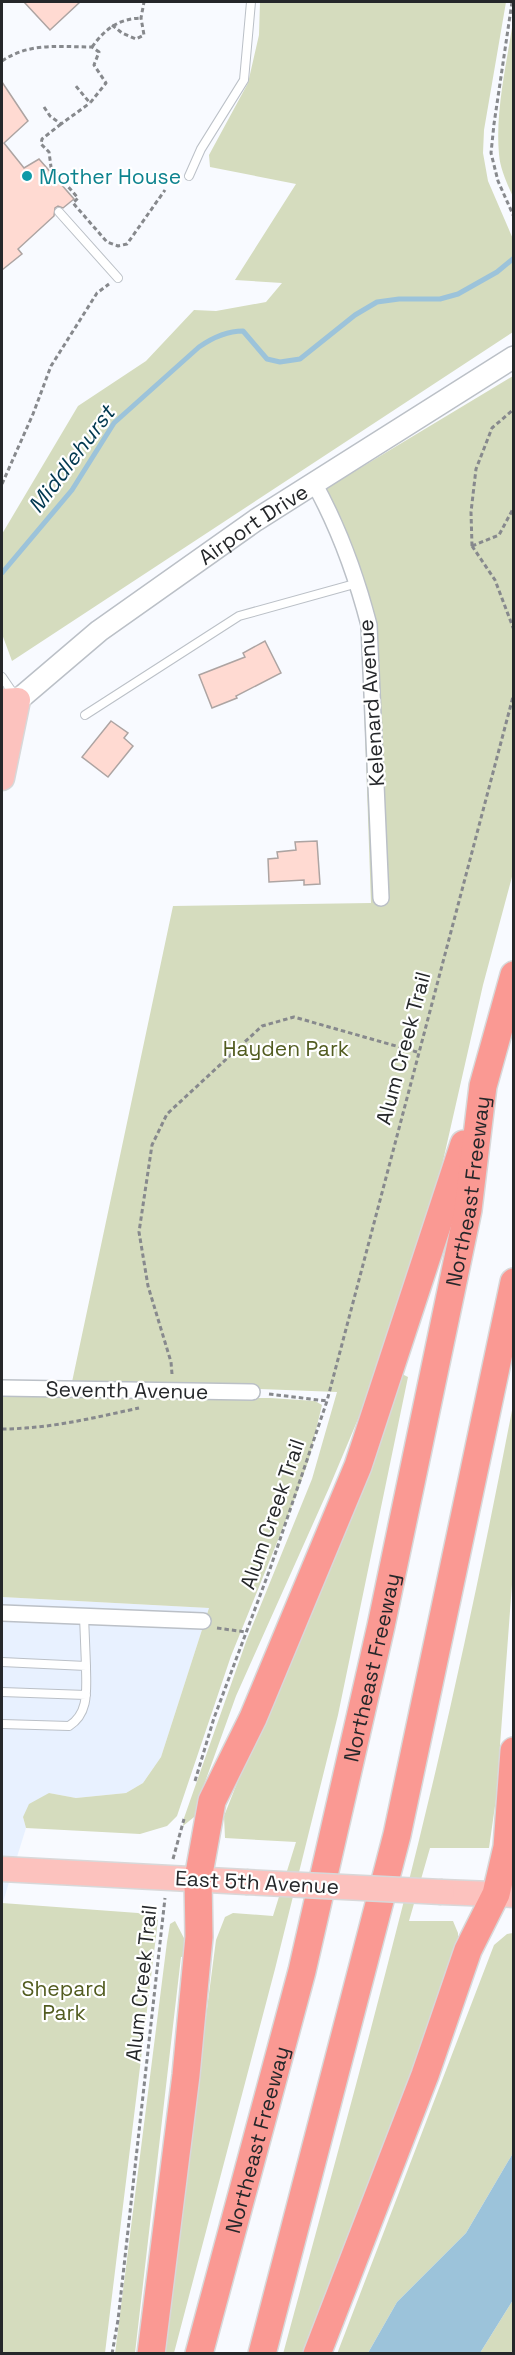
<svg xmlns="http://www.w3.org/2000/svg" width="515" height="2355" font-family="'Space Grotesk',sans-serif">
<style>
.built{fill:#e8f1ff}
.green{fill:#d5dcbe}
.water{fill:#9cc3da}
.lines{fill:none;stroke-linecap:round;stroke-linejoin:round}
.stream{stroke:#9cc3da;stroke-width:5}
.building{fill:#ffdad2;stroke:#ada4a2;stroke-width:1.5}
.service-casing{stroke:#bbc0c7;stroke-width:10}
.minor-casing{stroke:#bbc0c7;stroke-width:18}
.secondary-casing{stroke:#bbc0c7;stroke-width:24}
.primary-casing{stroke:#d8d8d9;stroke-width:27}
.motorway-casing{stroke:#d8d8d9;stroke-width:30}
.path{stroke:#87898d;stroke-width:3;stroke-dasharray:4.5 3;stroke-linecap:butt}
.service{stroke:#fff;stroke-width:8}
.minor{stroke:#fff;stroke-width:15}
.secondary{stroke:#fff;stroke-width:21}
.primary{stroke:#fcc2be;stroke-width:24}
.motorway{stroke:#fa9993;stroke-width:27}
.primary-bridge-casing{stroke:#d8d8d9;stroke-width:27;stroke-linecap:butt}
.primary-bridge{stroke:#fcc2be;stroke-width:24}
.culture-dot{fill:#0f9aa8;stroke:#fff;stroke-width:2}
.labels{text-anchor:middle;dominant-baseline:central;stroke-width:4.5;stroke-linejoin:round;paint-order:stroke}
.culture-label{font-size:21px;fill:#0d838f;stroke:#fff;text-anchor:start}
.street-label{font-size:21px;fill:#25272a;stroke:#fff}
.park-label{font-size:21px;fill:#525c20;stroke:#fff}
.water-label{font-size:22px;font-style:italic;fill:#013850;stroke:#fff}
</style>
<rect width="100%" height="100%" fill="#f8faff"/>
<path class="built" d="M2 1597 209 1608 161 1757 143 1783 126 1793 76 1798 49 1793 23 1817 26 1828 2 1905Z"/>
<path class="green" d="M260 2H506L484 130 483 153 488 181 513 239V332L12 661 2 634V534L78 406 146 361 194 310 216 311 266 302 282 283 235 280 296 184 210 167 209 155 248 83 259 35Z
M513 21V197C507 183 500 169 499 154 495 112 507 62 513 21Z
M513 376V873L483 985 433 1205 369 1393 329 1488 236 1696 200 1796 199 1813 183 1826 184 1818 247 1639 312 1479 337 1392 72 1382 173 906 371 903 361 619 341 545 312 497Z
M400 1373 408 1377 338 1715 275 1969 174 2353 162 2354 216 1940 225 1917 233 1913 273 1916 296 1842 225 1838 224 1816Z
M2 1395 79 1398H270L315 1401 322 1405 309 1459 297 1493 231 1656 177 1816 167 1826 140 1834 26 1828 23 1817 29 1804 49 1793 76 1798 126 1793 143 1783 161 1757 209 1608 2 1597Z
M513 1405V1571L496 1799 489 1848H430L409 1921H453L458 1933V1946L307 2353 283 2354C336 2158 391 1962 437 1765 465 1645 490 1525 513 1405Z
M2 1903 138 1913 158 1920 105 2353H2Z
M175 1921 185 1940 188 1956 181 1957 135 2353 115 2354 167 1942 170 1924Z
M513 1933V2153L466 2233 397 2302 368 2353 337 2354 494 1945 507 1934Z
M513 2300V2353H480Z"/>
<path class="water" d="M513 2153V2300L480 2353H368L397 2302 466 2233Z"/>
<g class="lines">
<path class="stream" d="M2 573 72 490 114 423 199 347C212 338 227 331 243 331L267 359 280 362 300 359 355 315 377 302 399 299H440L458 294 497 272 514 258"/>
</g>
<path class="building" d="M24 2H80L50 30Z
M2 82 28 121 4 143 24 168 39 159 74 199 63 208 58 206 55 208 54 216 18 249 22 254 2 270Z
M265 641 281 673 236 696 237 698 212 708 199 675 245 657 243 653Z
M111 721 128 733 124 738 133 746 108 777 82 757Z
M317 841 320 884 304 885V880L269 882 268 859 278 858 277 852 296 850 295 842Z"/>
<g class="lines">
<g class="service-casing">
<path id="service" d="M189 176 201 149 244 80 251 2
M59 212 118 278
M2 677 15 696
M85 715 239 616 358 583
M2 1662 86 1666 84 1616
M2 1692 86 1695
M2 1724 69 1726C90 1713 86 1688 86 1666"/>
</g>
<g class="minor-casing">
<path id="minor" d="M314 483C339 528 356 575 369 625L381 898
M2 1388 252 1392
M2 1613 203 1621"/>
</g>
<g class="secondary-casing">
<g id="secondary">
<path id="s1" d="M18 700 99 631 256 520 514 357"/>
</g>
</g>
<g class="primary-casing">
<path id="primary" d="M2 701 18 700 2 778
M2 1869 246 1882
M442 1892 514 1895"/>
</g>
<g class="motorway-casing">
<g id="motorway">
<path d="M151 2354 186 2075 199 1937 198 1879 212 1801 253 1718 358 1466 464 1144"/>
<path id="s2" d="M199 2354 302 1971 381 1626 468 1210 483 1086 514 975"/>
<path d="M262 2354 397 1835 514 1282"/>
<path d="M317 2354 425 2075 468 1950 496 1894 507 1847 514 1751"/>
</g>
</g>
<path class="path" d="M512 2 494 124 491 153 498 181 514 217
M112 25 122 33 136 39 144 35 141 18 144 2
M92 47C105 29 118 19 141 18
M2 61C30 42 60 47 92 47L99 52 94 65 106 83 90 103 75 85
M44 107 50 116 61 124 90 103
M61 124 42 139 41 144 49 152 51 167 78 198 73 203 107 242 118 246 127 244 165 190
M2 484 33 414 51 366 97 293 109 284
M472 546 471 512 476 469 492 428 514 409
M472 546 495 580 514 630
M472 546 499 535 514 507
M172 1374 171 1362 148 1286 139 1232 152 1145 167 1114 262 1026 294 1017 417 1052
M269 1394 327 1401
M2 1429C48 1429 93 1418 139 1408
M217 1628 246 1632
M195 1781 214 1718 270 1569 327 1401 514 693
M173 1859 184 1819
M112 2354 118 2320 165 1898"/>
<use href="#service" class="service"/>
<use href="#minor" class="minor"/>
<use href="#secondary" class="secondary"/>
<use href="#primary" class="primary"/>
<use href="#motorway" class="motorway"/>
<g class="primary-bridge-casing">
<path id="primary-bridge" d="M246 1882 442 1892"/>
</g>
<use href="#primary-bridge" class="primary-bridge"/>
</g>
<circle class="culture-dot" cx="27" cy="176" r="6"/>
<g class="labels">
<g class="culture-label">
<text x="39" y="176">Mother House</text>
</g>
<g class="street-label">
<text stroke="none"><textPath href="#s1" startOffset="294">Airport Drive</textPath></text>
<text transform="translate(371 703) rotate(-94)">Kelenard Avenue</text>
<text transform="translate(403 1048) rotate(-75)">Alum Creek Trail</text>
<text stroke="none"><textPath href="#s2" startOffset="1194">Northeast Freeway</textPath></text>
<text transform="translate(127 1390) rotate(1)">Seventh Avenue</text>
<text transform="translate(272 1514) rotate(-71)">Alum Creek Trail</text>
<text stroke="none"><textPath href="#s2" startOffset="708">Northeast Freeway</textPath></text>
<text transform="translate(257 1882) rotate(3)">East 5th Avenue</text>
<text transform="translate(141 1983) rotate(-84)">Alum Creek Trail</text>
<text stroke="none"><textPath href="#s2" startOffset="222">Northeast Freeway</textPath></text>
</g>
<g class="park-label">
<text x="286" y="1048">Hayden Park</text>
<text x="64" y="1988">Shepard<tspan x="64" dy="24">Park</tspan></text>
</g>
<g class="water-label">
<text transform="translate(71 459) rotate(-53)">Middlehurst</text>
</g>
</g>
<rect width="515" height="2355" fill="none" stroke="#25272a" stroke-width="6"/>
</svg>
